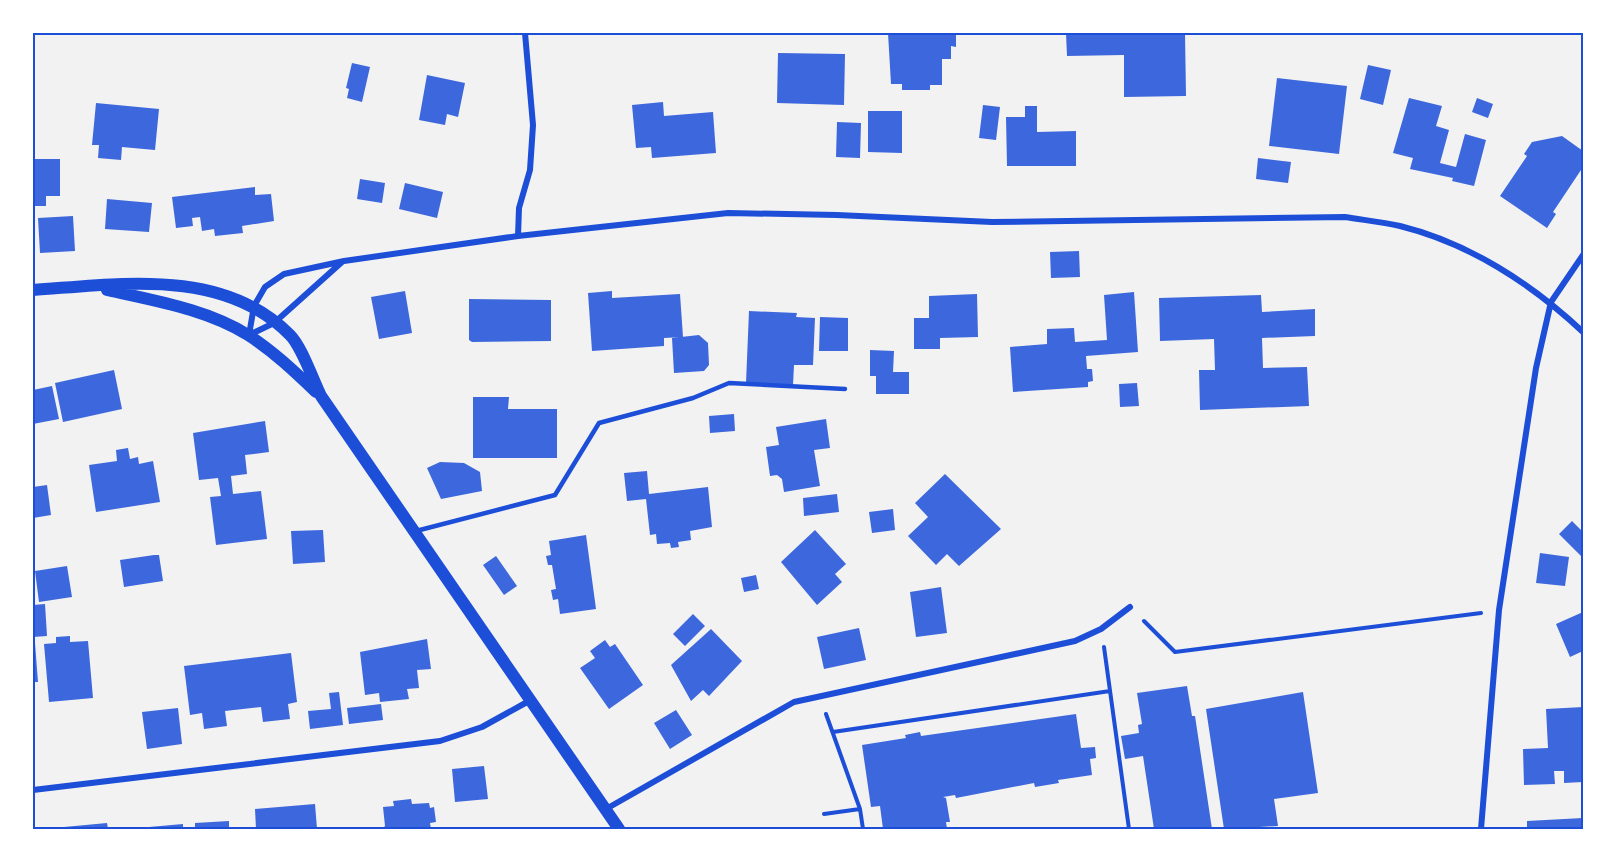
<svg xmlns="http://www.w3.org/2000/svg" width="1616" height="862" font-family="'IBM Plex Serif',serif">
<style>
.building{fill:#3d67dc}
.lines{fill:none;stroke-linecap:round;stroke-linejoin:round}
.path{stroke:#1d4ed8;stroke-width:4}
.service{stroke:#1d4ed8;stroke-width:4.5}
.minor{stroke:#1d4ed8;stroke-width:6}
.secondary{stroke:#1d4ed8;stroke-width:12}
.neatline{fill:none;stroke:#1d4ed8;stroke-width:2}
</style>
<rect width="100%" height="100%" fill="#f2f2f2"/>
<path class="building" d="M888 33H956V47L951 46V59H942V85H930V90H902V84H891Z
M1066 33H1185L1186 96 1124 97V55L1067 56Z
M778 53 845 54 844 105 777 103Z
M352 63 370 67 362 102 347 98 349 89 346 88Z
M1368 65 1391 70 1383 105 1360 99Z
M427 75 465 83 458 117 447 114 445 125 419 120Z
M1277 78 1347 86 1339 154 1269 146Z
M1409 98 1442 106 1436 126 1449 130 1440 163 1456 167 1465 134 1486 140 1474 186 1452 181 1453 178 1410 169 1413 158 1393 153Z
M1477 98 1493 104 1488 118 1472 112Z
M663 102 664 116 713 112 716 153 652 158 651 147 636 148 632 105Z
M96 103 159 109 155 150 122 147 121 160 98 158 99 145H92Z
M983 105 1000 107 996 140 979 138Z
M1025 106H1037V132L1076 131V166H1007L1006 117H1025Z
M868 111H902V153L868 152Z
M837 122 861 123 860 158 836 157Z
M1562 136 1583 151V167L1553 212 1556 214 1547 228 1500 196 1527 156 1524 154 1532 142Z
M1258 158 1291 162 1288 183 1256 179Z
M33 159H60V196H46V206H33Z
M360 179 385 183 382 203 357 199Z
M405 183 443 192 437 218 399 209Z
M255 187V195L271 194 274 221 242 226 243 233 215 236 214 229 202 231 200 217 192 218 193 226 176 228 172 197Z
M107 199 152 203 149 232 105 229Z
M73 216 75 251 40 253 38 218Z
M1079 251 1080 277 1051 278 1050 252Z
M405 291 412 333 379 339 371 297Z
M612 291V298L680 294 683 337 664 338V346L592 351 588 293Z
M1134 292 1138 352 1086 356 1087 369H1092L1093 381 1088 382V387L1013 392 1010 347 1047 344V329L1074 328 1075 342 1107 340 1104 295Z
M977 294 978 337 940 338V349H914V318H929V296Z
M1261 295 1262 312 1315 309V336L1262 338 1263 368 1307 367 1309 406 1200 410 1199 370H1215L1214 339 1160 341 1159 298Z
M469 299 551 300V341L472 342 469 340Z
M749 311 797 313 796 317 815 318 813 365H794L793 385 746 383Z
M820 317 848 318V351H819Z
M699 335 708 343 709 365 704 371 674 373 672 338Z
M870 350 894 351 893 372H909V394H876V376H870Z
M114 370 122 409 63 422 55 383Z
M1137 383 1139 406 1120 407 1119 384Z
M52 386 59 419 33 424V390Z
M473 397H509L508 409H557V458H473Z
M734 414 735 431 710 433 709 416Z
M826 419 830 448 814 450 820 486 784 492 782 479 777 475 770 476 766 447 779 445 776 427Z
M265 421 269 452 245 455 247 474 231 476 233 494 261 491 267 539 216 545 210 497 221 496 218 478 199 480 193 433Z
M128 448 130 459 138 457 139 464 153 461 160 502 96 512 89 465 117 461 116 450Z
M440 462 464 463 480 472 482 491 441 499 427 468Z
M647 471 649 494 708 487 712 527 690 531 691 540 678 542 679 547 671 548 670 543 657 544 656 534 650 535 646 499 627 501 624 473Z
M945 474 1001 529 959 566 947 554 936 565 908 536 928 517 915 503Z
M47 485 51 515 33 518V487Z
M837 494 839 512 804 516 803 498Z
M893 509 895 530 872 533 869 512Z
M1572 521 1583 532V558L1559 534Z
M323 530 325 562 293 564 291 531Z
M815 530 846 564 835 574 842 582 817 605 781 562Z
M586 535 596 609 560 614 558 599 553 600 551 590 556 589 552 565H548L546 556 551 555 549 541Z
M1540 553 1569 557 1565 586 1536 583Z
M154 555H159L163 581 124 587 120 560Z
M496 556 517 586 504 595 483 565Z
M67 566 72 597 39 602 35 571Z
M756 575 759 589 744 592 741 578Z
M941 587 947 633 916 637 910 592Z
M45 604 47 636 33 637V605Z
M1583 612V651L1570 657 1556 624Z
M693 614 705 626 685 646 673 634Z
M859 628 866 660 824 669 817 637Z
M711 629 742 661 709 696 703 690 691 701 671 665Z
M70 636V642L88 641 93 698 49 702 44 644 56 643V637Z
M427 639 431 669 417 670 419 688 407 689 409 699 380 702 379 693 365 695 360 652Z
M605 640 610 647 615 644 643 685 609 709 580 668 595 658 590 651Z
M35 643 38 682H33V644Z
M291 653 297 702 288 704 290 719 263 722 261 707 225 711 227 726 204 729 202 713 190 715 184 666Z
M1187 686 1192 716H1195L1212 829H1154L1143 756 1125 759 1121 736 1139 733 1138 725 1142 724 1137 693Z
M339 692 343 725 310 729 308 711 331 709 329 693Z
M1303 692 1318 793 1274 799 1278 826 1224 829 1206 709Z
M381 704 383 720 349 724 347 708Z
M1583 707V782L1564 783V771H1554L1555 784 1524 785 1523 749 1548 748 1546 709Z
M178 708 182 744 147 749 142 712Z
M676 710 692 735 670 749 654 723Z
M1076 714 1081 748 1095 747 1096 758 1090 759 1092 775 1058 780 1059 783 1035 787 1034 783 956 798 955 795 943 797 946 798 950 822H946L947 829H883L880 806 871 807 862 745 906 738 905 735 920 732 921 736Z
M484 766 488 799 455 802 452 769Z
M411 799 412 804 429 803 430 808 434 807 436 822 430 823 431 829H382L385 826 383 807 394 806 393 801Z
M315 804 317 829H256L255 809Z
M1583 818V829H1527V821Z
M229 821V829H195V823Z
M107 823 108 829H64V827Z
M183 824V829H149V827Z"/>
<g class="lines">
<path class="path" d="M1144 621 1175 652 1481 613
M1104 647 1129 829
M826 714 860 809
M833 732 1110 691
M824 814 860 809 863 829"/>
<path class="service" d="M416 531 555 495 599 423 693 398 729 383 845 389"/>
<path class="minor" d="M518 236 519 208 530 170 533 125 525 33
M249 335 254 306 265 287 284 274 344 261 518 236 728 213 837 215 992 222 1345 217C1363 220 1382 222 1400 226 1469 243 1532 284 1583 332
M249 335 274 323 342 262
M33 790 440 741 482 727 529 701
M606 809 794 702 1075 641 1101 629 1130 607
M1481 829 1499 610 1536 368 1551 302 1583 255"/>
<path class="secondary" d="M33 290C120 284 223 267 290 335 302 347 313 380 321 396L619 829
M107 290C155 301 206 309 248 335 273 351 295 372 316 392"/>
</g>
<rect width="1616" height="862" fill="none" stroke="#ffffff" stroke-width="69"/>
<rect x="34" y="34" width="1548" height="794" class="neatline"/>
</svg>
